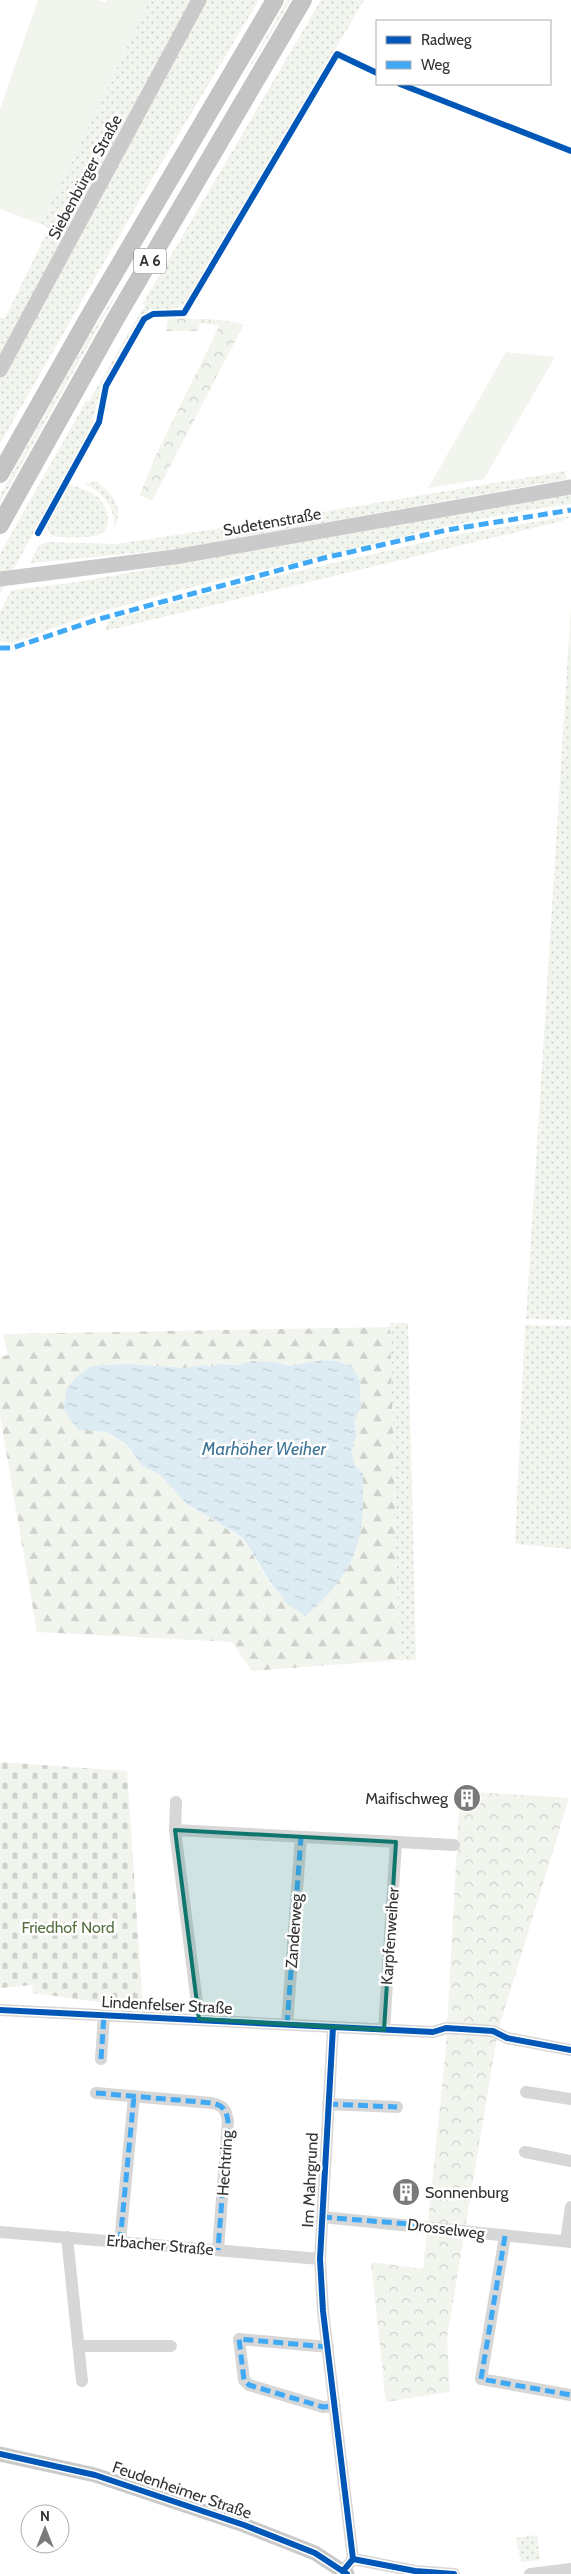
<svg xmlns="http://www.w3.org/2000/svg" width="571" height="2574" font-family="Cabin,sans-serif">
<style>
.grass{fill:url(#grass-dots)}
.forest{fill:url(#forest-firs);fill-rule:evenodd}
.cemetery{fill:url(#cemetery-stones)}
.park{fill:url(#park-crowns)}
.garden{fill:#f1f5ed}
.water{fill:url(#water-ripples)}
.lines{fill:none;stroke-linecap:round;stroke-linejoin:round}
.minor{stroke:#d7d7d7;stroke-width:12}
.major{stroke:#cacaca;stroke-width:15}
.highway{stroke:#c4c4c4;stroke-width:18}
.quiet{stroke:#3fa9f5;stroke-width:5;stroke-dasharray:10 5;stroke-linecap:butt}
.cycleway-casing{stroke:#fff;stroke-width:9}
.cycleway{stroke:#0057b8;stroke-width:6}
.marked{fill:#0f766e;fill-opacity:0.2;stroke:#0f766e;stroke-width:4;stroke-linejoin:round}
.labels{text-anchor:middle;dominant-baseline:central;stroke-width:5;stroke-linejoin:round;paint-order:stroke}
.shield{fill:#fff;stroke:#707070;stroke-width:1}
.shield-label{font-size:15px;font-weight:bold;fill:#333}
.street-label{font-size:16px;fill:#333;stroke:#fff}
.poi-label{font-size:16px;fill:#333;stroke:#fff;text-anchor:end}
.park-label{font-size:16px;fill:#56703f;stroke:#fff}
.water-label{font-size:18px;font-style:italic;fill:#3f7597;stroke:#fff}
</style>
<defs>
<pattern id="grass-dots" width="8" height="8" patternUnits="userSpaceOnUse" patternTransform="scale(1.25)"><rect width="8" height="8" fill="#f1f5ed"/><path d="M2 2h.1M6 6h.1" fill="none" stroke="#cfd2cc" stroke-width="1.8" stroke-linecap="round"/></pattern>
<pattern id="forest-firs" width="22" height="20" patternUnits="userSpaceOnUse" patternTransform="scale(1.25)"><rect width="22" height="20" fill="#f1f5ed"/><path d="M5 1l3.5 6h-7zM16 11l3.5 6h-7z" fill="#cfd2cc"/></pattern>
<pattern id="cemetery-stones" width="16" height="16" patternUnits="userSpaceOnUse" patternTransform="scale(1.25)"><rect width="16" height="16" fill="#f1f5ed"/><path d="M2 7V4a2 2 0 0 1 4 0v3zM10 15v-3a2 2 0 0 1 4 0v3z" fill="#cfd2cc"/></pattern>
<pattern id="park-crowns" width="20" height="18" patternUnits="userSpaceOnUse" patternTransform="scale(1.25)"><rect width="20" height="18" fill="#f1f5ed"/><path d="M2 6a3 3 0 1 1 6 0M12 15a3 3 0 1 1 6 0" fill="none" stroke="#cfd2cc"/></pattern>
<pattern id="water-ripples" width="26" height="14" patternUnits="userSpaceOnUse" patternTransform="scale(1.25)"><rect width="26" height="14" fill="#ddebf3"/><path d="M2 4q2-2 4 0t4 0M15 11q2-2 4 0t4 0" fill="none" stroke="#becad1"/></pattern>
</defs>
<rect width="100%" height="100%" fill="#fff"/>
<path class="grass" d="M150 0H259L156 172 0 444V318H5L49 228 41 224Z
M287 0H291L239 86Z
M321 0H364L190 297 183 305 174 309H151L140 318 102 383 91 428 0 594V554L86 401H89L145 305 143 303Z
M123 283 0 503V495L92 331Z
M565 471 567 479 177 549 30 563 39 545 49 542 117 544 281 519Z
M96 481C115 496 124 506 114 530 115 507 106 495 85 484Z
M69 484C77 487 86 490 92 493 106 500 116 526 99 535 91 538 59 539 52 535 48 532 48 529 47 525Z
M571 493V504C485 515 401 537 316 558 216 581 115 603 19 641L7 643 0 641V612L11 591 14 590 77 582Z
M571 516 562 521 105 631 109 620 263 579 460 534Z
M571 606V1320L526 1319Z
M390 1323H408L416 1660H399Z
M525 1325 571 1326V1549L515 1544Z
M537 2535 540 2560 521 2562 516 2538Z"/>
<path class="forest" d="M390 1327 399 1660 252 1671 232 1642 37 1632 0 1416V1357L8 1355 3 1334ZM322 1360 337 1361 351 1367 360 1381 361 1408 354 1421 357 1435 351 1450 355 1465 363 1473V1499L359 1539 287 1604 271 1585 243 1539 187 1504 159 1474 142 1466 127 1446 107 1432 78 1430 100 1365 129 1364 185 1368 203 1365 212 1367 219 1364 236 1365 252 1361 275 1362 290 1366Z"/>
<path class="cemetery" d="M0 1762 127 1771 143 2008 33 1993 32 1985 0 1988Z"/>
<path class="park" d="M168 318 221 320 244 324 152 501 140 495 154 459 220 325 200 323 198 331H166Z
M460 1791 569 1798 498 2031 447 2338 450 2392 386 2402 371 2262 423 2269 446 2048Z"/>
<path class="garden" d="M38 0H98L106 3 107 0H150L41 224 0 209V109Z
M506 352 555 357 484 479 428 488Z"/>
<path class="water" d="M322 1360 337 1361 352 1367 360 1381 361 1408 354 1421 357 1435 351 1450 355 1465 363 1473C363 1494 364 1518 359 1539 352 1569 328 1598 305 1616L287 1604 272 1585 243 1538 187 1504 159 1474 142 1466 127 1445 107 1432 78 1430 64 1410 66 1390 77 1376 90 1367 100 1365 129 1364 185 1368 203 1365 211 1367 219 1364 236 1365 252 1361 275 1362 290 1366Z"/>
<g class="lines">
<path class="minor" d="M175 1830 176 1802
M0 2010 433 2032 446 2028 493 2031 507 2038 571 2050
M199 2019 175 1830 454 1845
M287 2025 301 1837
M333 2027 320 2259 323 2311 353 2559 341 2574
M384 2030 396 1842
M101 2059 104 2015
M526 2092 571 2099
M96 2093 212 2103C224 2106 226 2110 228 2121L218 2250
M328 2104 397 2107
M525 2152 571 2161
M322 2217 571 2242
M0 2232 320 2259
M505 2236 481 2379 571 2395
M67 2237 82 2381
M566 2241 571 2207
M120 2242 134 2096
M78 2346H171
M328 2347 239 2339 244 2380 249 2385 323 2407 335 2406
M353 2559 415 2571 454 2574
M530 2574 571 2569"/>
<path class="major" d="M0 370 199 0
M0 579 174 557 571 487
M0 2454 95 2475 244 2525 315 2553 347 2574"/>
<path class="highway" d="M0 474 90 315 275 0
M0 525 116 318 303 0"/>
<path class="quiet" d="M0 648H12L99 619 324 558 447 530 571 510
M287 2025 301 1837
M101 2059 104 2015
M96 2093 212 2103C224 2106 226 2110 228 2121L218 2250
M328 2104 397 2107
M322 2217 422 2225 434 2229 455 2231
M505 2236 481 2379 571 2395
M120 2242 134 2096
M328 2347 239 2339 244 2380 249 2385 323 2407 335 2406"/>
<g class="cycleway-casing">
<path id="cycleway" d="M400 84 571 151
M38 533 99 422 106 386 144 319 153 314 184 313 337 54 377 73
M0 2010 433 2032 446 2028 493 2031 507 2038 571 2050
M333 2027 320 2259 323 2311 353 2559 343 2571
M0 2454 95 2475 244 2525 315 2553 347 2574
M353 2559 415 2571 454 2574"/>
</g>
<use href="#cycleway" class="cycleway"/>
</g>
<path class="marked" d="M175 1830 396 1842 384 2030 199 2019Z"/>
<defs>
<g id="building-disc" transform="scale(1.4375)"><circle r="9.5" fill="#7a7a7a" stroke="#fff"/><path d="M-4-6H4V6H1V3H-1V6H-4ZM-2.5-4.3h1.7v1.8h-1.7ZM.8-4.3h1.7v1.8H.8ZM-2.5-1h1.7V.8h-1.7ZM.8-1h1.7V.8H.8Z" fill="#fff"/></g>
</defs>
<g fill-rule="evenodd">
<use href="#building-disc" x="467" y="1798"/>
<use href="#building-disc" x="406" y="2192"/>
</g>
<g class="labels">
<rect class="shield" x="134" y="248.5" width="32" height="25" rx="4"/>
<g class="shield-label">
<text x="150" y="261">A 6</text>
</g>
<g class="street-label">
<text transform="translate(85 177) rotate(-62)">Siebenbürger Straße</text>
<text transform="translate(272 522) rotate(-10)">Sudetenstraße</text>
<text transform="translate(294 1931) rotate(-86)">Zanderweg</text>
<text transform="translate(390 1936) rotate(-86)">Karpfenweiher</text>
<text transform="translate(167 2005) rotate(3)">Lindenfelser Straße</text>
<text transform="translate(225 2163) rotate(-86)">Hechtring</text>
<text transform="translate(310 2180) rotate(-87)">Im Mahrgrund</text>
<text transform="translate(446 2229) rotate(7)">Drosselweg</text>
<text transform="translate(160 2245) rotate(5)">Erbacher Straße</text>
<text transform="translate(182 2490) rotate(19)">Feudenheimer Straße</text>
</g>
<g class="poi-label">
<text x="448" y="1798">Maifischweg</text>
<text x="425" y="2192" text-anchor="start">Sonnenburg</text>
</g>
<g class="park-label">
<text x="68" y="1927">Friedhof Nord</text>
</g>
<g class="water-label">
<text x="264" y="1449">Marhöher Weiher</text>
</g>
</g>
<rect x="376" y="20" width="175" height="65" fill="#ffffff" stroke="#adadad"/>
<rect x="386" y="36" width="25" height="8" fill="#0057b8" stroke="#adadad"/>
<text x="421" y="45" font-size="15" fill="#333333">Radweg</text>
<rect x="386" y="61" width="25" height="8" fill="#3fa9f5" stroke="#adadad"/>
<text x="421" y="70" font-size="15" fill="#333333">Weg</text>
<g transform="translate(45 2529)"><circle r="24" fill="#ffffff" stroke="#adadad"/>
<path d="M0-4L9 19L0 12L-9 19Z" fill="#7a7a7a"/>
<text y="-8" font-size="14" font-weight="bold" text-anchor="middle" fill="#333333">N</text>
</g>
</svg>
